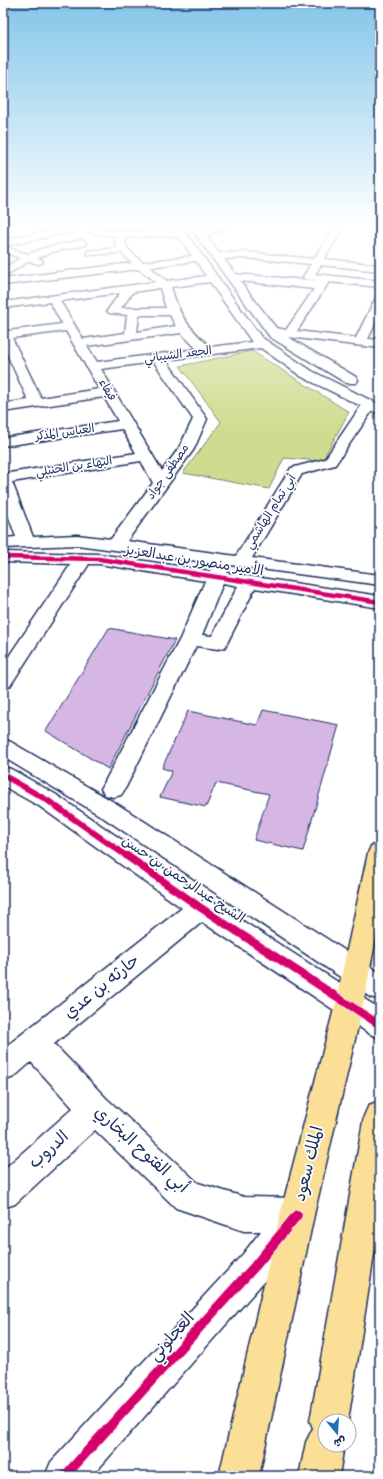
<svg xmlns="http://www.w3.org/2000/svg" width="383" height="1479" font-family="'Indie Flower','Playpen Sans Arabic',sans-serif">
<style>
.green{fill:#cfdc8f;stroke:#758676}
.building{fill:#d6b7e3;stroke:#1b2f5e}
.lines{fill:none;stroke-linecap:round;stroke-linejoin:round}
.minor-casing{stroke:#1b2f5e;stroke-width:3}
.major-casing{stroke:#1b2f5e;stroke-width:3}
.minor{fill:#fff;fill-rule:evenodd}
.major{fill:#fbdf96;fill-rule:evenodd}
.cycleway-far3-casing{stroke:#fff;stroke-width:6}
.cycleway-far2-casing{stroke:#fff;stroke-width:8}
.cycleway-far1-casing{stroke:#fff;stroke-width:10}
.cycleway-casing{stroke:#fff;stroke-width:12}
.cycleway-far3{stroke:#d6006c;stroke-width:4.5}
.cycleway-far2{stroke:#d6006c;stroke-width:6}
.cycleway-far1{stroke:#d6006c;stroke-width:8}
.cycleway{stroke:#d6006c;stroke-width:10}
.labels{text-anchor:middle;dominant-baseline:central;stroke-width:3.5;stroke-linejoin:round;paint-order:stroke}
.far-street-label{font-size:12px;fill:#1b2f5e;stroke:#fff}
.street-label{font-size:14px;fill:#1b2f5e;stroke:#fff}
.near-street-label{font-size:17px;fill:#1b2f5e;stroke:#fff}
</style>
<rect width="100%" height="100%" fill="#fff"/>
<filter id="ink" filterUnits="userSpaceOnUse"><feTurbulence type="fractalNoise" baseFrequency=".025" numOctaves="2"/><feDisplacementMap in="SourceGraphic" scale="8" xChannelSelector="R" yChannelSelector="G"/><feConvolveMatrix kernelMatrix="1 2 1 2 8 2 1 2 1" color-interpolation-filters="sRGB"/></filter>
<g filter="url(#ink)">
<path class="green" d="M252 351 349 412 322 461 284 458 269 489 183 473 221 422 180 366Z"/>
<path class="building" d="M109 628 175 640 108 769 46 731Z
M263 710 339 725 303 851 254 840 269 794 216 783 206 807 160 797 172 771 162 768 188 711 257 725Z"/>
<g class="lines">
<g class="minor-casing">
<path id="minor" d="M171 226H181L261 337 312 371 380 405V414L372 411 335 465 302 474 252 558 380 575V585L230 565 227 573 380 596V608L255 588 225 647 218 649 196 646 125 789 121 795 113 797 105 795 101 789 180 639 205 581 99 564H89L10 686 3 688V665L71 564 3 562V552L99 554 210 571 213 563 77 545 3 548V538L16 537 3 501V474L136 453 122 429 3 446V438L118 421 104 397 3 412V404L28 400 3 345V328L8 331 62 324 50 302 3 308V302L156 282 139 269 3 285V279L132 263 121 253 88 255 87 253 88 251 117 248C114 244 114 239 117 236L92 233 90 231 92 229 126 231 174 230ZM178 236 192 256 143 262C136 256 125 250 125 240L129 237ZM196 261 206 276 167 281 150 267ZM210 282 252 342 210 347C187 325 180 318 171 287ZM160 288 166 308H121L133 292ZM120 293 107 311 109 313 127 315 125 333 83 339 60 301ZM139 315H170L176 326 137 332ZM66 331 99 389 41 398 12 338ZM181 333 197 349 97 362 87 346ZM261 348 302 377 361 406 325 459 291 468 236 556 127 541 194 449 207 419 166 360ZM154 362 193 419 179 448 162 471 101 369ZM141 461 153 483 111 539 77 535 33 537 12 482ZM223 583 238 586 212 636 202 635Z
M189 226H199L202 230 214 226H230L228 228 206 235 219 253 245 252 314 259 335 226H345L324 259 380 265V271L321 265 315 274 380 281V287L329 282 297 331 356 338 374 301 376 299 380 298V313L368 339 380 340V348L288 337 356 377 358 380 356 383H346L270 337ZM245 258 311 264 303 277 304 279 319 281 235 274 224 259ZM240 281 314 289 286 330 276 328Z
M69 227 74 230 72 232 3 246 28 254 45 248 82 240 87 243 86 245 52 252 38 258 43 261 42 263 38 264 29 261 3 277V269L20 258 3 252V240Z
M3 739 11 742 117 804 380 973V1000L370 997 101 816 3 757Z
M3 767 11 769 55 794 210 900 380 1009V1038L370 1034 202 922 54 1044 106 1098 198 1183 244 1197 297 1198 309 1203 314 1215 309 1227 305 1228 267 1278 92 1476H45L51 1462 243 1254 261 1231H244L176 1208 95 1130 15 1204 3 1208V1170L73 1108 31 1062 14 1077 3 1081V1049L182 908 39 806 3 786Z"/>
</g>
<g class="major-casing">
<path id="major" d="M380 843V917L363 1005 314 1215 259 1476H219L280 1215 335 1005 368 853 371 846Z
M380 1101V1216L348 1421H325V1445H344L339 1476H299L306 1442 313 1428 310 1421 364 1116 369 1105Z"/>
</g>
<use href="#minor" class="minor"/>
<use href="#major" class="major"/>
<g class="cycleway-far3-casing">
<path id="cycleway-far3" d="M3 557 99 559 380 602"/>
</g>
<g class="cycleway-far2-casing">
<path id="cycleway-far2" d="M3 775 47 800 128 857"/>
</g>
<g class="cycleway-far1-casing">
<path id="cycleway-far1" d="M127 856 201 908 380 1025"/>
</g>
<g class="cycleway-casing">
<path id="cycleway" d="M65 1476 255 1266 297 1215"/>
</g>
<use href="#cycleway-far3" class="cycleway-far3"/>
<use href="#cycleway-far2" class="cycleway-far2"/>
<use href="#cycleway-far1" class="cycleway-far1"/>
<use href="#cycleway" class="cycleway"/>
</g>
</g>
<linearGradient id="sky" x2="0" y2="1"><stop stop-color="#84c5e9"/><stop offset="0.52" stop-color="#fff"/><stop offset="1" stop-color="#fff" stop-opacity="0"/></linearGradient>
<rect width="383" height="433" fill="url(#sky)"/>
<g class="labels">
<g class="far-street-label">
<text transform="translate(178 355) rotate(-7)">الجعد الشيباني</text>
<text transform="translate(107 390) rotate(59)">فيفاء</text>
<text transform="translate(65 433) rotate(-8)">العباس المذكر</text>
<text transform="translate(74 467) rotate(-9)">البهاء بن الحنبلي</text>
<text transform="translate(168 472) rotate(-55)">مصطفى جواد</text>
<text transform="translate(271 512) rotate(-58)">أبي تمام الهاشمي</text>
</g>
<g class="street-label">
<text transform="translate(194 561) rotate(9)">الأمير منصور بن عبدالعزيز</text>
<text transform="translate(183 880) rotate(34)">الشيخ عبدالرحمن بن حسن</text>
</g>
<g class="near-street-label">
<text transform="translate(102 987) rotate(-39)">حارثه بن عدي</text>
<text transform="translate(49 1150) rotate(-42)">الدروب</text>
<text transform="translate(141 1150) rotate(42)">أبي الفتوح البخاري</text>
<text transform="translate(309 1164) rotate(-76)">الملك سعود</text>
<text transform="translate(172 1337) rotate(-48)">العجلوني</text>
</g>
</g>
<rect width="383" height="1479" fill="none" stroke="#fff" stroke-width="16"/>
<rect x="8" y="8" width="367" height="1463" fill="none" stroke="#1b2f5e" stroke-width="1.5" filter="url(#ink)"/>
<g transform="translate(337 1433) rotate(162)"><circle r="19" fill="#ffffff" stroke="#a4acbf"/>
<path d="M0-3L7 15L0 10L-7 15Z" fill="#1f6fb2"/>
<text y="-6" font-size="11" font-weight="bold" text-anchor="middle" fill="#1b2f5e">ش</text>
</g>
</svg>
